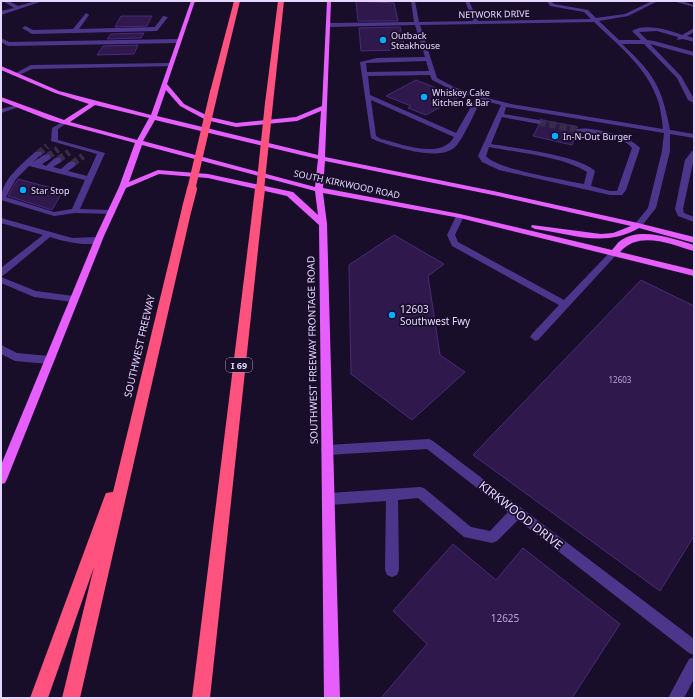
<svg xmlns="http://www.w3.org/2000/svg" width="695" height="699" font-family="'Noto Sans',sans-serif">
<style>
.building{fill:#2f194c;stroke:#4b297a}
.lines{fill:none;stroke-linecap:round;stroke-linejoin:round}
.minor-tunnel{stroke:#372c4a;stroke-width:7;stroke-dasharray:7 3.5;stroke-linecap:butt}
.minor{fill:#4c368c;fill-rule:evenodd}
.major{fill:#e75eff;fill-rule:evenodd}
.highway{fill:#ff527e;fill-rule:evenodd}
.highway-bridge-far1{stroke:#ff527e;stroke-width:8}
.highway-bridge{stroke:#ff527e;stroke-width:10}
.poi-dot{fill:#03adff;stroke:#190e2a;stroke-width:1.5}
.labels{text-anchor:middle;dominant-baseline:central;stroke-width:3.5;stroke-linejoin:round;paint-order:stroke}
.number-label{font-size:8px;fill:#b7a8d2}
.far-street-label{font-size:9px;fill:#e4d7ff;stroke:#190e2a}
.far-poi-label{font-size:9px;fill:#e4d7ff;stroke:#190e2a;text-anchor:start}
.shield{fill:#190e2a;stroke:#a79bbf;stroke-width:1}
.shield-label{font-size:9px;font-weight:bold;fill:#e4d7ff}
.poi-label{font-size:10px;fill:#e4d7ff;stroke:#190e2a;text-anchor:start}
.street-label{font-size:10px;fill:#e4d7ff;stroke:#190e2a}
.near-number-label{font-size:10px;fill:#b7a8d2}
.near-street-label{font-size:12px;fill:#e4d7ff;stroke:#190e2a}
</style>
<rect width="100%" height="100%" fill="#190e2a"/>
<path class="building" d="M356 1 394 3 398 21H358Z
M121 16H152L147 26 115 27Z
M400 27 405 48H395V50L361 51 359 28Z
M144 33 141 38 107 39 111 34Z
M138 45 134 54 97 55 103 46Z
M416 80 459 97 426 115 408 108 411 106 386 96Z
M542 120 578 127 576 129 577 132 572 145 533 136 539 125 543 122Z
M18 179 63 191 52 210 8 196Z
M394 235 444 264 428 276 440 355 465 372 412 420 351 374 349 265Z
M641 280 694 306V536L660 591 473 455Z
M453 544 496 580 523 548 620 624 572 698H381L427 644 393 611Z"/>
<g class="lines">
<path class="minor-tunnel" d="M539 122 579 130
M38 154 47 146
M47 157 58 149
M58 160 69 152
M72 164 83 156"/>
<path class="minor" d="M3 1H9L18 6 36 1H43L1 15V11L14 8Z
M411 1H415L419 22 473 21 465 1H469L478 21 591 19 584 12 550 6 547 1H551L554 4 588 10 596 18 625 14 652 1H658L628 16 599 21 619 40H641L632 31C646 23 668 30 682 35L694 28V32L687 36 694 38V42L683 39 677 40 678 37 657 31 639 32 647 40 654 41 694 52V56L650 44 681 76 694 99V103L688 100 677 78 644 44H622C654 74 662 87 670 130L694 134V138L670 134V151L656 208 641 227H635L634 225 648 208 662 151 664 133 506 107 504 114 539 120 542 122 539 124 502 117 491 144C514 148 579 155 595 171L591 186 610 191H617L632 148C621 134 594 135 577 131V129C592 126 630 136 640 148L626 190 622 195H610L499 170 482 162 478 156 501 105 481 100C476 110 462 141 455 147 439 162 396 147 377 141L371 138 360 62 377 58 425 57 415 25 328 27 325 25 328 23 414 22ZM594 22C619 46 649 69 659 104 661 112 662 121 663 129L511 104 476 95 454 87 437 78 420 25ZM426 61 429 71 367 72 366 63ZM430 75 432 80 450 89 476 98 456 133 370 95 368 76ZM371 100 454 137C441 160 402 144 381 139L376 136ZM489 147C519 153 561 156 587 172L584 184C565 180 495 169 486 156Z
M673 1H681L694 5V7Z
M86 13 89 15 79 29 155 27 163 16 168 17 157 31 32 34 22 28 25 26 33 30 73 29Z
M1 38 9 42 179 39 182 41 179 43 8 46 1 42Z
M171 63 173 64V66L32 69 17 76 12 75 31 65Z
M17 105 22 106 1 113V109Z
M64 121 67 123 58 129V140L105 153 80 209 111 210H114V214L75 213 54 216 1 200C1 180 21 165 35 152H41L42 154 33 162 44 155H50V159L42 164 46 166 55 158H61V162L53 167 61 169 69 162H75V166L68 171 87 176 97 154 51 141 52 128ZM29 166 85 180 72 209 54 212 6 197 16 179Z
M694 150V158L683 209 684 213 694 217V222L678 216 675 209 685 160 692 151Z
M457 214H460L464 216 455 235 458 242 564 300 611 251H617L618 253 538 340 535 341 530 337 532 334 559 305 452 246 447 235Z
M1 218 72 238 98 237 102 240C93 249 62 241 50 237L4 275 1 276V268L43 235 1 223Z
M1 277 36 291 73 296 78 299 73 302 34 297 1 283Z
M1 345 17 353 49 356 53 357 54 360 53 363 49 364 15 361 1 354Z
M429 439 433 441 694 639V655L689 653 518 520 497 541 492 543 464 537 418 498 398 500 399 570 397 575 392 577 387 575 385 570 386 501 329 505 325 503 323 499 325 495 329 493 420 487 424 488 471 527 490 531 508 512 427 449 327 455 323 453 321 450 323 447 327 445Z
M694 657V679L684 698H668L689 659Z"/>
<path class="major" d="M191 1H195L167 84 184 104 210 117 236 123 296 117 322 106 327 1H331L325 157 498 192 638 223 694 237V243L639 228C604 248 572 234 535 229L531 227 532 225 601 234 613 233 631 226 498 196 325 161 323 188 460 214 612 250C615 247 617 243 620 241 641 226 673 239 694 245V251C670 244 639 230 620 252L694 270V276L460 218 323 193 327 224 340 698H324L319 225 287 196 208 178 159 174 126 188 104 236 7 479 5 483 1 484V465L96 236 119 187 135 143 49 120 1 101V97L64 120 89 104 55 93 1 70V66L59 91 151 115ZM166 90 180 106 206 120 236 127 297 121 321 111 318 155 157 116ZM95 105 149 118 137 140 70 122ZM155 120 318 159 315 187 143 141ZM142 145 315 191 318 215 293 192 208 174 158 170 129 182Z"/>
<path class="highway" d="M234 1H240L218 92 214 94 210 92Z
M278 1H284L273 103 269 105 265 103Z
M187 205 192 208 80 698H62L94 567 48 698H30L104 498 106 493 113 492 182 208Z
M256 219 261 222 210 698H192L251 222Z"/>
<path class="highway-bridge-far1" d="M191 190 214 92
M260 190 269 103"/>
<path class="highway-bridge" d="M187 208 192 189
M256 222 260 189"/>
</g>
<g class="poi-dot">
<circle cx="383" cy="40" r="4"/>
<circle cx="424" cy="97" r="4"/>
<circle cx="555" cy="136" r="4"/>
<circle cx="23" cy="190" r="4"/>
<circle cx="392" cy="315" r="4"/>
</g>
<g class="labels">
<g class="number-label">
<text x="620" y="379">12603</text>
</g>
<g class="far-street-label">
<text transform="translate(494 14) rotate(-1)">NETWORK DRIVE</text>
<text transform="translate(347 184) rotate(12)">SOUTH KIRKWOOD ROAD</text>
</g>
<g class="far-poi-label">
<text x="391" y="35">Outback<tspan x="391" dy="10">Steakhouse</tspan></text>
<text x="432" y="92">Whiskey Cake<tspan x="432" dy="10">Kitchen &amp; Bar</tspan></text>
<text x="563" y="136">In-N-Out Burger</text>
<text x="31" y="190">Star Stop</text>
</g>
<rect class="shield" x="226" y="358" width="26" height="14" rx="3"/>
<g class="shield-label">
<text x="239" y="365">I 69</text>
</g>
<g class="poi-label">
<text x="400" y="309">12603<tspan x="400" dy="12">Southwest Fwy</tspan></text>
</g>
<g class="street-label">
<text transform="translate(139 346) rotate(-77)">SOUTHWEST FREEWAY</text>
<text transform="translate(312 350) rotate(-91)">SOUTHWEST FREEWAY FRONTAGE ROAD</text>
</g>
<g class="near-number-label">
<text x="505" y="618">12625</text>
</g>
<g class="near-street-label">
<text transform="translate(521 515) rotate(38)">KIRKWOOD DRIVE</text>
</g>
</g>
<rect width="695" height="699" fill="none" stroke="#e4d7ff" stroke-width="4"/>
</svg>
